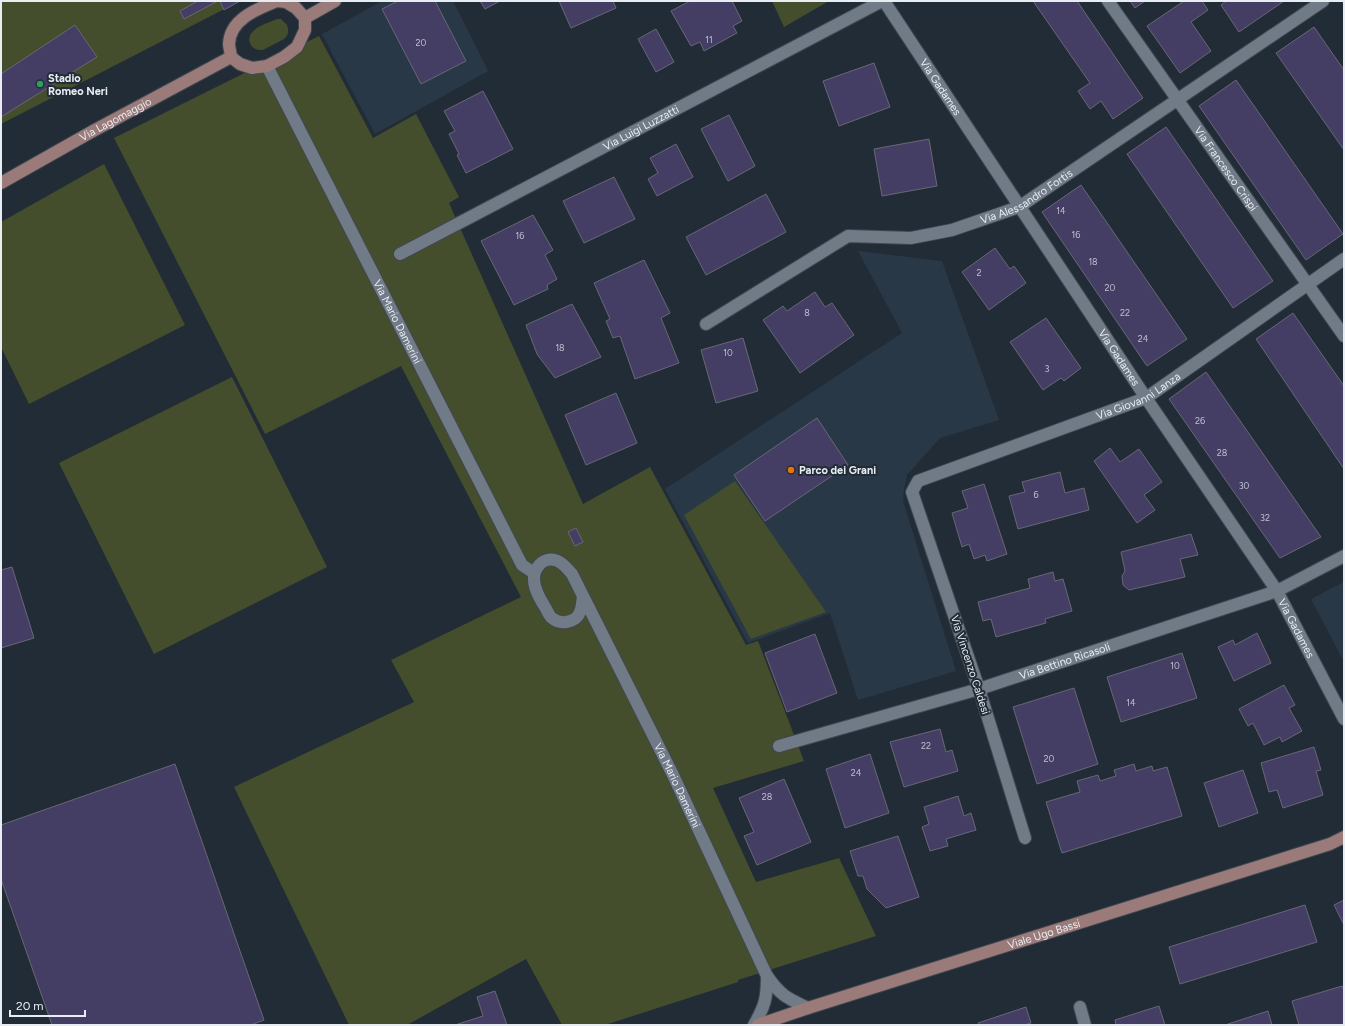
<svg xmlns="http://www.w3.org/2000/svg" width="1345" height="1026" font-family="Figtree,sans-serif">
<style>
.built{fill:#293846}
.green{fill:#444e2c}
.building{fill:#443e65;stroke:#686775}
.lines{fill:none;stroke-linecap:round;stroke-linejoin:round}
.street-casing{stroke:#404850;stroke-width:14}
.secondary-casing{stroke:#404850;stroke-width:14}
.street{stroke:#707b87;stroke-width:12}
.secondary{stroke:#9b7b7a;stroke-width:12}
.leisure-dot{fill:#2e9e5b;stroke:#222c36;stroke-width:1.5}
.food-dot{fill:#e8710a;stroke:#222c36;stroke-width:1.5}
.labels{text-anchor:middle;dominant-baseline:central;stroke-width:4;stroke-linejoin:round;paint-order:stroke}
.number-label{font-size:9px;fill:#bec1d0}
.poi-label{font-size:11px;font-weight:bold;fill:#e7edf3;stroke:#222c36;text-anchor:start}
.street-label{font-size:11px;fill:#e7edf3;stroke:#222c36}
</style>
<rect width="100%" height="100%" fill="#222c36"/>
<path class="built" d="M382 1H453L488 71 375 134 322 34Z
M858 251 942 261 999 420 940 438 907 475 904 489 903 501 956 671 858 700 830 613 748 643 665 489 902 333Z
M1344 582V662L1311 599Z"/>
<path class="green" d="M1 1H240L1 124Z
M772 1H829L784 27Z
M277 19H281L287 25C289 31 289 34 284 39L263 50C257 50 252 49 250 43 245 29 268 23 277 19Z
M319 36 373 138 416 114 459 197 449 203 583 504 650 467 746 645 758 641 804 761 713 788 756 882 839 858 876 936 738 980V982L605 1025H562L526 959 407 1025H349L234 787 414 702 391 660 521 597 401 366 265 434 114 138Z
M104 164 185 325 29 404 1 347V222Z
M232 377 327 567 154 654 59 463Z
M735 481 826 612 751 639 684 515Z"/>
<path class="building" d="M198 1 216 2 184 19 180 11Z
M220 1H240L224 10Z
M398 1H435L466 61 421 84 382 9Z
M480 1H500L485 9Z
M559 1H613L616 8 571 28Z
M690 1H732L742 21 733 26 737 33 704 51 700 42 691 46 671 11Z
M1033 1H1077L1143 98 1113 119 1101 101 1090 109 1078 91 1090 83Z
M1130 1H1145L1135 8Z
M1184 1H1202L1208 10 1191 22 1211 51 1180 73 1147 26Z
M1226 1H1284L1239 32 1221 5Z
M75 25 97 57 1 117V74Z
M1314 27 1344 70V150L1276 53Z
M656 29 674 62 656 72 638 39Z
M874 63 890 107 839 126 823 81Z
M1236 80 1343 234 1306 260 1199 106Z
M483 91 513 149 466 173 457 155 459 154 449 134 455 131 444 111Z
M729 115 755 166 728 181 701 129Z
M1166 127 1273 281 1233 308 1127 154Z
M929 139 937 186 882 196 874 149Z
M676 144 693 177 657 196 648 179 658 173 650 158Z
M614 177 635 219 584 243 563 201Z
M1081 185 1187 339 1147 366 1042 212Z
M766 194 786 232 706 275 686 237Z
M533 215 553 250 545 255 557 279 547 285 548 289 514 305 481 241Z
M995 248 1010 269 1014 266 1026 283 989 310 962 272Z
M644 260 670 313 661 318 679 363 635 379 620 336 613 338 606 321 610 319 594 283Z
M815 292 825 307 832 303 854 335 800 373 763 320 783 306 787 311Z
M572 304 601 357 555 378 537 354 526 325Z
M1293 313 1344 386V469L1256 339Z
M1046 318 1081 368 1064 381 1061 378 1043 390 1010 342Z
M743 338 758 391 716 403 701 350Z
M1206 372 1321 537 1280 558 1169 399Z
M616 393 637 443 586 465 565 415Z
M817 418 848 465 765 521 734 475Z
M1110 448 1120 462 1139 449 1162 482 1144 495 1155 510 1137 523 1094 461Z
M1060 472 1065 493 1084 488 1089 510 1018 529 1009 496 1025 492 1022 482Z
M984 484 1007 554 987 561 985 555 974 559 969 544 962 547 952 513 968 508 962 491Z
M576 528 583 542 575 546 568 532Z
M1191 534 1198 555 1180 559 1185 577 1129 590 1123 585 1122 576 1125 571 1121 552Z
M12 567 34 638 1 648V570Z
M1053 572 1055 581 1063 579 1072 611 1045 619 1046 623 996 637 991 619 983 621 978 602 1030 588 1028 579Z
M1257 633 1271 663 1234 681 1218 647 1233 640 1235 645Z
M815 634 837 693 787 712 765 653Z
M1182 653 1197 698 1121 722 1107 677Z
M1284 685 1295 705 1289 708 1302 731 1282 742 1280 737 1264 745 1253 723 1248 726 1239 709Z
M1074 688 1098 764 1037 784 1013 707Z
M940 729 946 752 952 750 958 771 904 787 890 742Z
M1314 747 1321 770 1316 771 1323 795 1283 808 1277 790 1269 792 1261 763Z
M870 754 889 813 845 828 826 769Z
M175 764 264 1020 251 1025H52L1 879V825Z
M1134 764 1136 771 1152 766 1153 771 1167 767 1182 816 1062 853 1046 802 1080 792 1077 781 1098 775 1100 781 1116 776 1114 770Z
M1243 770 1258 813 1219 827 1204 783Z
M784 779 811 842 757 865 744 836 754 832 739 798Z
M958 796 964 816 971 813 976 830 946 839 948 846 930 851 922 827 929 824 924 807Z
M898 836 919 897 886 908 867 889 863 876H858L850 851Z
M1344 900V925L1334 905Z
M1305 905 1317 942 1180 984 1169 947Z
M1342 986 1344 990V1025H1299L1292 1001Z
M495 991 507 1025H455L483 1016 477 997Z
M1159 1006 1165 1025H1116L1115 1020Z
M1026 1007 1031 1023 1024 1025H979L978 1023Z
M1268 1011 1272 1025H1225Z"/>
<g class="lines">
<g class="street-casing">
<g id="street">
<path id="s1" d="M884 1 1146 398 1277 591 1344 719"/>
<path id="s2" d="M1108 1 1344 336"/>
<path id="s3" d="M267 66 522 565 534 573"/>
<path id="s4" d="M400 254 882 1"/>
<path id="s5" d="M706 324 848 236 911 238 952 230 1019 207 1323 1"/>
<path id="s6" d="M583 597C582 602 582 608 580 612 576 623 560 625 552 618 549 616 547 610 545 607 538 596 529 580 537 568 539 565 543 561 547 560 558 557 566 567 572 574L673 775 767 976C781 996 787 998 808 1008"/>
<path id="s7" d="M779 746 979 689 1277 591 1344 556"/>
<path id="s8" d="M1025 838 979 689 912 492 918 481 1146 398 1344 259"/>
<path d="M1080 1007 1085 1025"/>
<path d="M754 1025C765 1006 767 998 767 976"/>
</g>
</g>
<g class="secondary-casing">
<g id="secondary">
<path d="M277 1 286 2 296 8 305 18V30L297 47 284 57 267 66 252 68 240 64 231 57C231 53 229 48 229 44 230 19 257 9 277 1Z"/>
<path d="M305 18 335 1"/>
<path id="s9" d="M1 183 93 131 231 57"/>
<path id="s10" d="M758 1025 808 1008 1330 844 1344 837"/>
</g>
</g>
<use href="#street" class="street"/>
<use href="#secondary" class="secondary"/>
</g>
<circle class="leisure-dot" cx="40" cy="84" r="4"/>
<circle class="food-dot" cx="791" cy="470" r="4"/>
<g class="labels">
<g class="number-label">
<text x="709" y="39">11</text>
<text x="421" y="42">20</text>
<text x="1061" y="210">14</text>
<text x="1076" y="234">16</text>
<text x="520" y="235">16</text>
<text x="1093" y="261">18</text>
<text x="979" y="272">2</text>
<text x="1110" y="287">20</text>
<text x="807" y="312">8</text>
<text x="1125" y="312">22</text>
<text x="1143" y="338">24</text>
<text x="560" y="347">18</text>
<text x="728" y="352">10</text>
<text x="1047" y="368">3</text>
<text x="1200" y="420">26</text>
<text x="1222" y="452">28</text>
<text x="1244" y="485">30</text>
<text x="1036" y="494">6</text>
<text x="1265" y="517">32</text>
<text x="1175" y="665">10</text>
<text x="1131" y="702">14</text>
<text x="926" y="745">22</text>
<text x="1049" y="758">20</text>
<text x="856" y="772">24</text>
<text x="767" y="796">28</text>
</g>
<g class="poi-label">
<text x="48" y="78">Stadio<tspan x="48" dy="13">Romeo Neri</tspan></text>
<text x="799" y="470">Parco dei Grani</text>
</g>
<g class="street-label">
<text stroke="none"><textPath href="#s1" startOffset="103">Via Gadames</textPath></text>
<text stroke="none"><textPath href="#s9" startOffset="131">Via Lagomaggio</textPath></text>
<text stroke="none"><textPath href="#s4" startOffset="272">Via Luigi Luzzatti</textPath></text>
<text stroke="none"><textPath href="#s2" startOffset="205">Via Francesco Crispi</textPath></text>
<text stroke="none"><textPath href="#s5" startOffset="354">Via Alessandro Fortis</textPath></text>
<text stroke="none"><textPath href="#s3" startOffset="287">Via Mario Damerini</textPath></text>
<text stroke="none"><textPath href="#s1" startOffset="427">Via Gadames</textPath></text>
<text stroke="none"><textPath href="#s8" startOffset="613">Via Giovanni Lanza</textPath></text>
<text stroke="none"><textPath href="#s1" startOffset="751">Via Gadames</textPath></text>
<text stroke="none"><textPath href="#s7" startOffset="298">Via Bettino Ricasoli</textPath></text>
<text transform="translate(970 665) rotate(72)">Via Vincenzo Caldesi</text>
<text stroke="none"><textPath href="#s6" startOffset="383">Via Mario Damerini</textPath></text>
<text stroke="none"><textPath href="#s10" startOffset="300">Viale Ugo Bassi</textPath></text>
</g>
</g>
<rect width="1345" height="1026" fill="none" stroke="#e7edf3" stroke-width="4"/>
<path d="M10 1010v6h75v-6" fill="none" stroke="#e7edf3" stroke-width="2"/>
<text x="16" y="1010" font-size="12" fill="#e7edf3" stroke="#222c36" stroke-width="3" paint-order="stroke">20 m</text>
</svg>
